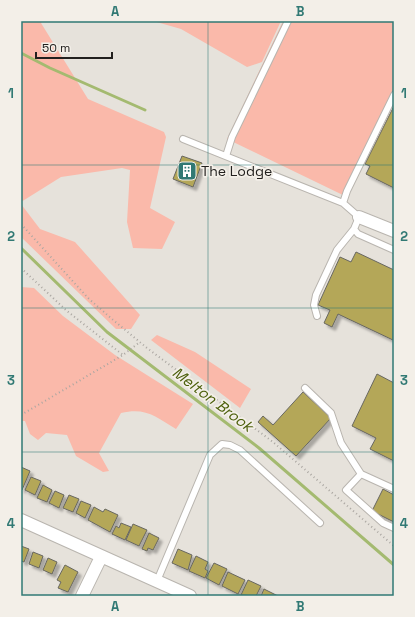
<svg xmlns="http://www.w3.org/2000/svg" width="415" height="617" font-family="'Space Grotesk',sans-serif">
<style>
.green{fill:#fab9aa}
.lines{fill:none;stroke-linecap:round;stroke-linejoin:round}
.stream{stroke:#a4ba70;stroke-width:3}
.building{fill:#b4a759;stroke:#686760;filter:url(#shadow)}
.lane-casing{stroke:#b9b5af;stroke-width:8}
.street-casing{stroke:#b9b5af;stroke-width:14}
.path{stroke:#aaa6a1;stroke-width:2;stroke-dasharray:1 3;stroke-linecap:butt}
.lane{stroke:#fff;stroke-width:6}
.street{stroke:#fff;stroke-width:12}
.grid{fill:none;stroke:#317974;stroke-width:1;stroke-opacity:0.55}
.labels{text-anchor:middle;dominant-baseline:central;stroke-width:3.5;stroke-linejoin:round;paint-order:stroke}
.poi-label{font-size:14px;fill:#22201e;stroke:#f3efe8;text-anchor:start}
.water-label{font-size:15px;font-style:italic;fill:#4c5f0b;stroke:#f3efe8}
.neatline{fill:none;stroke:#317974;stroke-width:1.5}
.grid-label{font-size:13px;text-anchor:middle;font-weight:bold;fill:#317974}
</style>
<defs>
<filter id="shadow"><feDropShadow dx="3.5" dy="3.5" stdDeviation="1" flood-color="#0004"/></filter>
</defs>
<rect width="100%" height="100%" fill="#e6e2db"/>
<path class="green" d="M21 21H42L41 23 88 99 164 132 166 137 150 208 175 222 162 249 133 248 127 222 130 170 122 168 61 177 21 202Z
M153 21H281L262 62 247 67 181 29Z
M283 21H394V103L347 197 227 139Z
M21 204 40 229 75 242 140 315 131 329H116L21 237Z
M21 287 34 288 63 316 115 355 193 404 176 429C156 417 146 407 121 413L99 453 109 471 103 472 76 456 67 435 46 433 38 440 30 434 25 421H21Z
M157 335 195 352 251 389 240 408 151 340Z"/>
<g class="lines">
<path class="stream" d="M21 53 50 68 145 110
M21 248 107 332 259 448 394 565"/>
</g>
<path class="building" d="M394 106V188L366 174 370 166 365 164Z
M182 156 202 163 193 187 173 179Z
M356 252 394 270 393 340 338 314 332 327 324 323 330 310 318 305 340 257 351 262Z
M377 374 394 383V461L370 449 376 438 352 426Z
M303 392 331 418 296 456 258 422 263 416 273 425Z
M21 467 30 471 22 490 21 489Z
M31 477 41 481 35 495 25 490Z
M43 485 52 490 47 502 37 498Z
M383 489 394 495V522L372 511Z
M55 491 64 495 59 508 49 503Z
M69 495 79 499 73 512 63 508Z
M81 501 91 505 85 518 76 513Z
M94 507 103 512 105 509 118 515 110 532 88 520Z
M121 523 131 527 125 540 112 534 116 526 119 528Z
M133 524 147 530 139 546 126 540Z
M149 533 159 538 153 550 148 548 147 551 142 549Z
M21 546 29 549 24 562 21 561Z
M178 549 192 555 188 570 172 563Z
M33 552 43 556 39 568 29 564Z
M196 556 208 562 205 569 208 571 205 578 189 571Z
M48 558 57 562 52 574 43 570Z
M214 563 227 569 219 585 206 578Z
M65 565 78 572 68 592 58 588 61 582 57 580Z
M228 572 245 580 238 594 222 586Z
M248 580 261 586 256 596 241 595Z
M264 589 278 596H261Z"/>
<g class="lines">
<g class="lane-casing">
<path id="lane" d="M183 139 343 203 359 217 354 229 358 234 394 250
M226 156 232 137 288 21
M343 203 347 191 394 95
M317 316 314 305 316 295 337 250 354 229
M305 388 331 413 341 443 361 474
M394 489 361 474 346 490 383 523 394 528
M157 581 210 455 222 444 230 445 240 450 320 523"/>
</g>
<g class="street-casing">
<path id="street" d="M359 217 394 231
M21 520 190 596
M82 596 101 557"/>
</g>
<path class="path" d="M21 224 88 298 112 319 147 348 273 442 394 546
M21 268 67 311 123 355
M21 415 123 355 140 342"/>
<use href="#lane" class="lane"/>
<use href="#street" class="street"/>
</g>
<path class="grid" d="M208 21V596M21 165H394M21 308H394M21 452H394"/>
<defs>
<g id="building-square" transform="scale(1)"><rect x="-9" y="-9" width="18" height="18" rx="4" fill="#317974" stroke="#f3efe8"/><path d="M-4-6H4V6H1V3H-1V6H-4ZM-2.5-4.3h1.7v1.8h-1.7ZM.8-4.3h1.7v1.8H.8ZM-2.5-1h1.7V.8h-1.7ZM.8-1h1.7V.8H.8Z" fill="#fff"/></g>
</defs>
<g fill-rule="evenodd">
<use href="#building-square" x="187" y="171"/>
</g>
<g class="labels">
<g class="poi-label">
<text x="201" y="171">The Lodge</text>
</g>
<g class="water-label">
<text transform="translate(213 399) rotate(37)">Melton Brook</text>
</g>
</g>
<rect width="415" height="617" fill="none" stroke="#f3efe8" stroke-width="44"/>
<path d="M36 52v6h76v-6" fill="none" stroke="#22201e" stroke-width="2"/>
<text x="42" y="52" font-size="12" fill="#22201e" stroke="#f3efe8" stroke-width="3" paint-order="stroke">50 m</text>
<rect x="22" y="22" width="371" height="573" class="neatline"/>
<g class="grid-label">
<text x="115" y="16">A</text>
<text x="300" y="16">B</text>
<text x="11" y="98">1</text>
<text x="404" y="98">1</text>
<text x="11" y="241">2</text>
<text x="404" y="241">2</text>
<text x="11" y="385">3</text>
<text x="404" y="385">3</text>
<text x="11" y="528">4</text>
<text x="404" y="528">4</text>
<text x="115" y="611">A</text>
<text x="300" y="611">B</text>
</g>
</svg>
